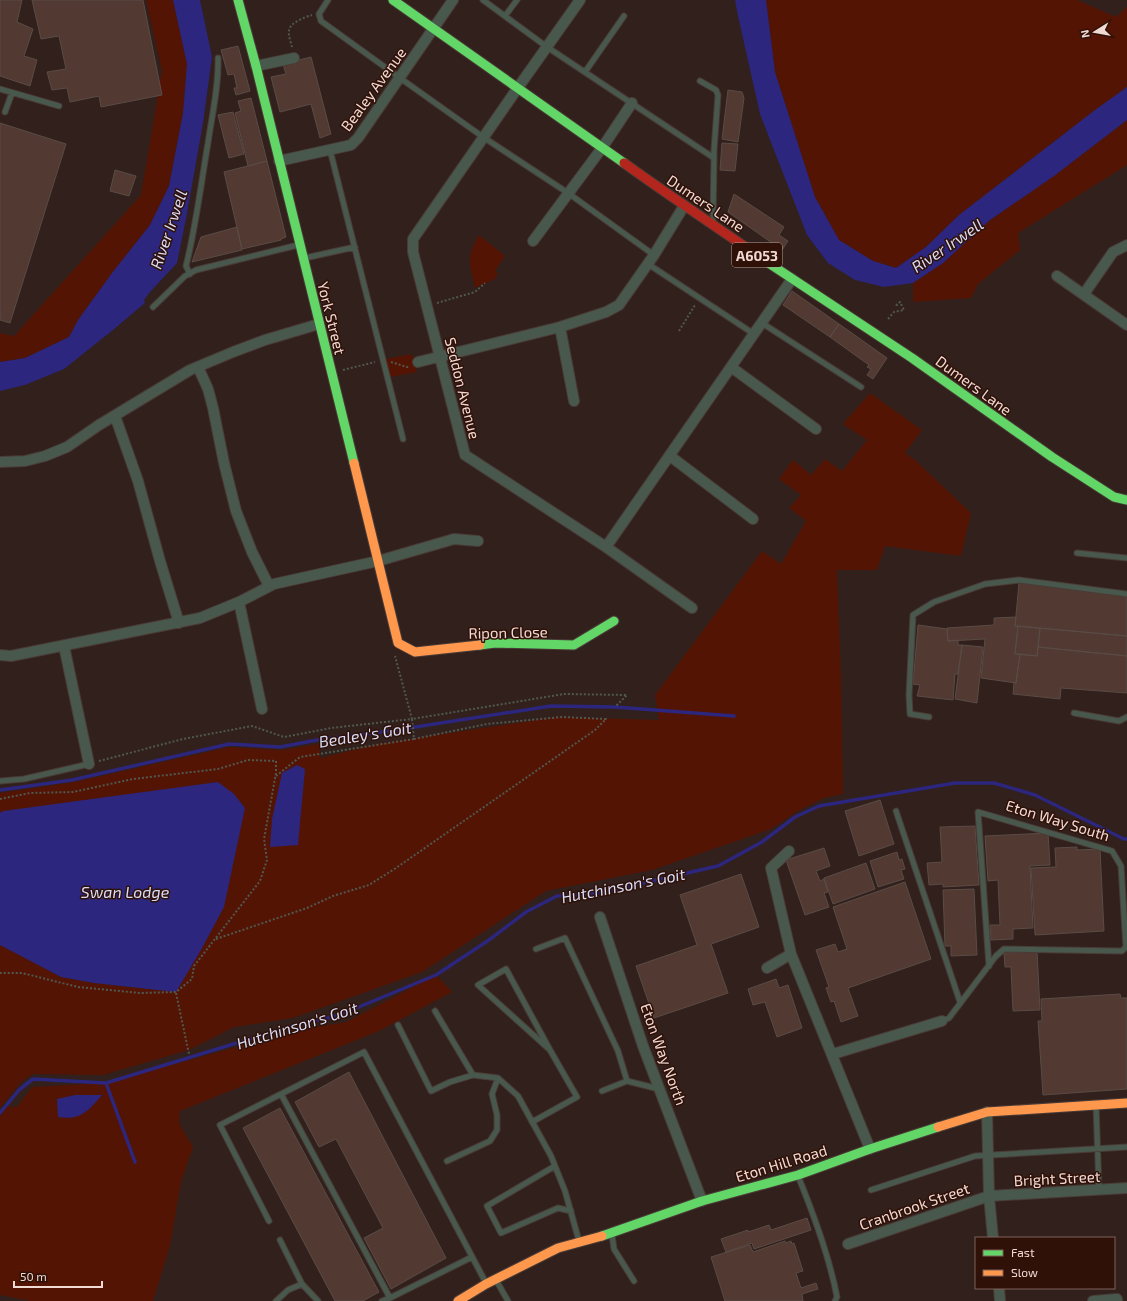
<svg xmlns="http://www.w3.org/2000/svg" width="1127" height="1301" font-family="'Exo 2',sans-serif">
<style>
.green{fill:#541404}
.water{fill:#2c267e}
.lines{fill:none;stroke-linecap:round;stroke-linejoin:round}
.stream{stroke:#2c267e;stroke-width:3.5}
.building{fill:#523a32;stroke:#5a4b46}
.lane-casing{stroke:#4a3b37;stroke-width:7}
.street-casing{stroke:#4a3b37;stroke-width:12}
.fast-casing{stroke:#4a3b37;stroke-width:11}
.slow-casing{stroke:#4a3b37;stroke-width:11}
.jam-casing{stroke:#4a3b37;stroke-width:11}
.path{stroke:#505850;stroke-width:2;stroke-dasharray:2 2;stroke-linecap:butt}
.lane{stroke:#48584c;stroke-width:5}
.street{stroke:#48584c;stroke-width:10}
.fast{stroke:#63d668;stroke-width:9}
.slow{stroke:#ff974d;stroke-width:9}
.jam{stroke:#b3261e;stroke-width:9}
.labels{text-anchor:middle;dominant-baseline:central;stroke-width:3;stroke-linejoin:round;paint-order:stroke}
.shield{fill:#301108;stroke:#b79e97;stroke-width:1}
.shield-label{font-size:14px;font-weight:bold;fill:#f1dad4}
.street-label{font-size:15px;fill:#f1dad4;stroke:#301108}
.water-label{font-size:16px;font-style:italic;fill:#d7dcf7;stroke:#301108}
</style>
<rect width="100%" height="100%" fill="#31201b"/>
<path class="green" d="M146 0H173L187 64 183 113 169 185 150 225 112 273 78 320 69 337 25 358 0 362V333L14 336 141 195 162 71Z
M766 0H1077L1116 17 1127 7V87L1095 110 959 215 926 247 896 268 873 261 839 240 815 197 775 72Z
M1127 120V165L1018 233 1020 250 978 284 971 298 913 302V283L943 263 990 220 1054 176Z
M479 235 505 256 495 271 498 274 495 279 475 288C470 264 465 258 479 235Z
M412 354 417 372 390 377 386 359Z
M870 393 922 430 905 453 915 460 971 513 961 556 885 546 877 570H837L841 677 843 794 824 798 798 811 771 829 652 870 546 891 422 972 293 1018 234 1027 189 1050 103 1075 33 1074 22 1081 0 1108V945L61 977 94 983 176 992 3 811 0 813V793L74 782 229 747 282 750 319 744 320 758 382 743 557 717 659 720 655 695 762 551 781 564 806 521 789 508 801 495 779 479 793 460 811 475 825 459 842 471 867 440 843 424Z
M436 975 452 992 379 1031 180 1111 179 1123 193 1147 181 1182 170 1246 153 1301H31L0 1295V1117L6 1106 17 1107 32 1087 106 1083 294 1031 346 1022Z"/>
<path class="water" d="M173 0H200L212 57 203 123 186 219 177 263 150 292 144 300 145 303 113 330 64 369 25 385 0 391V362L25 358 69 337 78 320 112 273 150 225 169 186 183 113 187 64Z
M735 0H766L775 72 815 197 839 240 873 261 896 268 926 247 959 215 1095 110 1127 87V120L1054 176 990 220 943 263 913 283 884 287 855 280 828 263 807 235 760 114 738 16Z
M297 765 305 769 298 845 270 847 272 819 282 773Z
M218 782 234 794 245 808 224 907 201 950 176 992 94 983 61 977 0 945V813L3 811Z
M75 1095H102C89 1110 81 1121 58 1117L57 1099Z"/>
<g class="lines">
<path class="stream" d="M0 790 72 780 229 744 280 747 317 740 396 730 551 706 615 707 734 716
M106 1083 135 1162
M0 1113 19 1090 33 1079 106 1083 302 1023 337 1016 436 975 489 940 526 912 557 896 598 893 718 866 762 842 795 817 819 806 955 783H994L1035 795 1124 839H1127"/>
</g>
<path class="building" d="M0 0H22L17 22 33 29 24 56 37 60 30 86 0 76Z
M32 0H143L162 95 101 107 99 96 70 102 67 88 52 90 47 72 66 69 59 36 41 39Z
M238 46 250 91 236 95 234 88H237L234 74 228 75 221 50Z
M311 57 331 134 320 138 311 104 280 112 271 77 286 74 283 64Z
M728 90 742 92 744 98 738 142 722 139Z
M251 98 267 161 248 166 235 113 241 111 238 101Z
M233 112 244 154 229 158 218 115Z
M0 123 66 144 10 323 0 320Z
M722 143 738 144 735 171 720 170Z
M267 161 286 237 281 239V240L242 249 224 172Z
M115 170 136 176 129 196 110 191Z
M734 194 784 227 779 235 788 241 782 250 728 212Z
M237 227 242 250 192 262 201 237Z
M792 291 839 324 830 337 783 305Z
M839 324 887 358 873 379 867 375 871 369 867 367 869 365 830 337Z
M1019 583 1127 594V636L1015 626Z
M1016 617 1015 626H1018L1015 654H1020L1016 683 981 678 985 639 948 641 947 628 994 625V618Z
M918 625 947 629 948 641 958 640V645H962L958 674H955L953 700 917 696 920 685 913 684Z
M1018 626 1040 628 1037 656 1015 654Z
M1040 628 1127 636V656L1038 647Z
M962 645 983 647 977 703 955 699Z
M1038 647 1127 656V693L1061 688 1060 699 1013 694 1014 683H1016L1020 654 1037 656Z
M880 800 894 844 859 856 845 811Z
M975 826 979 885 943 887V884L929 885 927 863 942 862 940 827Z
M1048 833 1050 865 1030 866 1033 928 1013 929V939L991 940 990 925H1000L998 880 988 881 985 836Z
M1077 847V850L1100 849 1104 931 1035 935 1031 868 1056 867 1055 848Z
M824 848 830 866 816 871 820 881 824 879 828 892 824 893 829 907 805 915 786 860Z
M897 852 899 860 902 859 905 869 901 870 904 879 878 887 870 861Z
M866 863 875 889 833 904 824 878Z
M741 874 759 927 711 944 728 993 654 1018 636 966 697 945 680 895Z
M905 882 931 959 848 988 858 1016 841 1022 834 1001 831 1002 826 988 829 987 816 950 835 944 838 952 847 949 833 907Z
M974 889 977 955 951 956V946H945L943 890Z
M1037 951 1040 1010 1013 1011 1011 967H1005L1004 953Z
M776 979 779 988 788 985 802 1028 777 1037 765 1002 753 1005 748 989Z
M1120 994 1121 998H1127V1089L1043 1095 1038 1021H1042L1041 999Z
M349 1072 446 1258 391 1289 364 1238 383 1228 336 1139 319 1147 295 1102Z
M280 1108 379 1292 363 1301H335L243 1128Z
M807 1218 811 1230 754 1249 752 1243 726 1252 721 1239 748 1230V1232L769 1225 771 1230Z
M785 1241 786 1243 791 1241 792 1244 794 1243 803 1271 796 1273 801 1288 816 1283 818 1289 802 1294 803 1301H725L711 1257 750 1245 753 1252Z"/>
<g class="lines">
<g class="lane-casing">
<path id="lane" d="M328 0 319 14 321 21 400 78 483 137 568 193 654 255
M483 0 547 47 714 158
M505 16 517 0
M585 72 624 16
M700 81 716 90 718 95 714 150V158L713 221
M0 89 59 106
M5 112 12 93
M330 150 403 439
M305 258 355 247
M648 264 754 334
M190 274 186 266C196 226 201 184 208 143 212 115 219 86 218 58
M153 307 185 276 196 270 298 245
M762 323 861 387
M1077 553 1127 558
M1074 713 1119 721 1127 717
M929 717 910 714 909 695 913 615 934 602 985 584 1019 580 1127 594
M0 781 24 779 89 764
M896 811 960 1002
M536 949 565 938 618 1051 627 1081 659 1089
M435 1011 473 1075
M942 1021 949 1018 996 956 1004 949 1122 951 1126 947 1121 866 1112 851 978 812 989 966
M398 1025 431 1091 450 1082 473 1075 498 1078 518 1096 551 1156 565 1191 579 1241
M602 1091 627 1081
M281 1094 390 1298 382 1301
M1096 1105 1099 1190
M532 1122 577 1097 550 1050 478 985 506 969 550 1050
M447 1161 490 1141 497 1130V1115L492 1094 498 1078
M555 1166 487 1206 501 1233 558 1208 571 1211
M798 1176C814 1215 829 1255 837 1297L835 1301
M871 1190 975 1156 1127 1147
M269 1221 220 1125 364 1052 486 1283
M612 1235 614 1249 634 1281
M496 1280 508 1301
M302 1284 318 1301
M390 1298 472 1257
M276 1301 288 1290 302 1284 280 1240"/>
</g>
<g class="street-casing">
<path id="street" d="M580 0 517 89 413 239V252L465 455 606 547 692 608
M256 66 294 58
M279 161 351 145 358 138 453 0
M533 241 602 148 632 103
M1057 276 1127 325
M1084 294 1113 252 1127 245
M560 327 574 401
M418 362 560 327 606 312 619 305 654 255 684 206
M198 367 208 389 213 408 224 463 236 511 252 552 269 586
M731 367 816 429
M115 416 138 481 160 561 179 623
M670 456 753 519
M0 462 25 461 45 456 67 447 99 425 190 370 233 352 265 340 319 324
M606 547 792 279
M239 602 262 709
M64 646 89 764
M0 655 11 656 200 618 239 602 274 584 378 561 454 539 478 541
M789 851 771 868 791 954 870 1149
M600 917 643 1046 702 1201
M767 968 791 954
M833 1054 942 1021
M987 1112 989 1196 993 1238
M848 1244 989 1196 1127 1188
M999 1288 1000 1301
M1093 1301 1117 1299V1301"/>
</g>
<g class="fast-casing">
<path id="fast" d="M238 0 256 66 354 463
M393 0 624 163
M767 262 912 358 1052 457 1114 497 1127 500
M480 645 495 643 574 645 614 621
M602 1236 702 1201 798 1175 870 1149 938 1127"/>
</g>
<g class="slow-casing">
<path id="slow" d="M354 463 398 643 415 652 480 645
M938 1127 987 1112 1127 1103
M458 1301 486 1284 558 1248 602 1236"/>
</g>
<g class="jam-casing">
<path id="jam" d="M624 163C671 197 720 229 767 262"/>
</g>
<path class="path" d="M292 47C291 42 288 36 289 31 289 23 305 17 312 15
M437 303 475 292 485 283
M888 319 894 312 904 310 900 302 897 305 894 304
M679 331 695 305
M391 362 410 368
M343 370 375 362
M99 761 183 739 252 726 284 737 331 728 412 719 395 656
M276 776 300 757 414 739 412 719 564 694 627 695 615 707
M0 799 30 793 73 792 133 779 218 769 248 760 276 761V773L264 839 267 860 260 881 194 966 192 979 176 992 140 993 78 987 22 973H0
M216 939 307 908 333 896 369 885 396 868 595 730 606 719 562 717 487 724 414 739
M176 993 189 1054"/>
<use href="#lane" class="lane"/>
<use href="#street" class="street"/>
<use href="#fast" class="fast"/>
<use href="#slow" class="slow"/>
<use href="#jam" class="jam"/>
</g>
<g class="labels">
<rect class="shield" x="732" y="243" width="50" height="24" rx="3"/>
<g class="shield-label">
<text x="757" y="255">A6053</text>
</g>
<g class="street-label">
<text transform="translate(373 89) rotate(-54)">Bealey Avenue</text>
<text transform="translate(706 203) rotate(34)">Dumers Lane</text>
<text transform="translate(332 318) rotate(76)">York Street</text>
<text transform="translate(974 385) rotate(36)">Dumers Lane</text>
<text transform="translate(463 388) rotate(76)">Seddon Avenue</text>
<text transform="translate(508 632) rotate(-1)">Ripon Close</text>
<text transform="translate(1058 820) rotate(17)">Eton Way South</text>
<text transform="translate(664 1054) rotate(70)">Eton Way North</text>
<text transform="translate(781 1163) rotate(-17)">Eton Hill Road</text>
<text transform="translate(1057 1178) rotate(-3)">Bright Street</text>
<text transform="translate(914 1206) rotate(-19)">Cranbrook Street</text>
</g>
<g class="water-label">
<text transform="translate(168 229) rotate(-71)">River Irwell</text>
<text transform="translate(947 245) rotate(-34)">River Irwell</text>
<text transform="translate(365 734) rotate(-9)">Bealey's Goit</text>
<text transform="translate(623 885) rotate(-11)">Hutchinson's Goit</text>
<text x="125" y="891">Swan Lodge</text>
<text transform="translate(297 1025) rotate(-17)">Hutchinson's Goit</text>
</g>
</g>
<rect x="975" y="1237" width="140" height="52" fill="#301108" stroke="#7d615a"/>
<rect x="983" y="1250" width="20" height="6" fill="#63d668" stroke="#7d615a"/>
<text x="1011" y="1257" font-size="12" fill="#f1dad4">Fast</text>
<rect x="983" y="1270" width="20" height="6" fill="#ff974d" stroke="#7d615a"/>
<text x="1011" y="1277" font-size="12" fill="#f1dad4">Slow</text>
<g transform="translate(1095 32) rotate(259)" stroke="#301108" stroke-width="3" paint-order="stroke">
<path d="M0-3L7 15L0 10L-7 15Z" fill="#f1dad4"/>
<text y="-6" font-size="11" font-weight="bold" text-anchor="middle" fill="#f1dad4">N</text>
</g>
<path d="M14 1281v6h88v-6" fill="none" stroke="#f1dad4" stroke-width="2"/>
<text x="20" y="1281" font-size="12" fill="#f1dad4" stroke="#301108" stroke-width="3" paint-order="stroke">50 m</text>
</svg>
